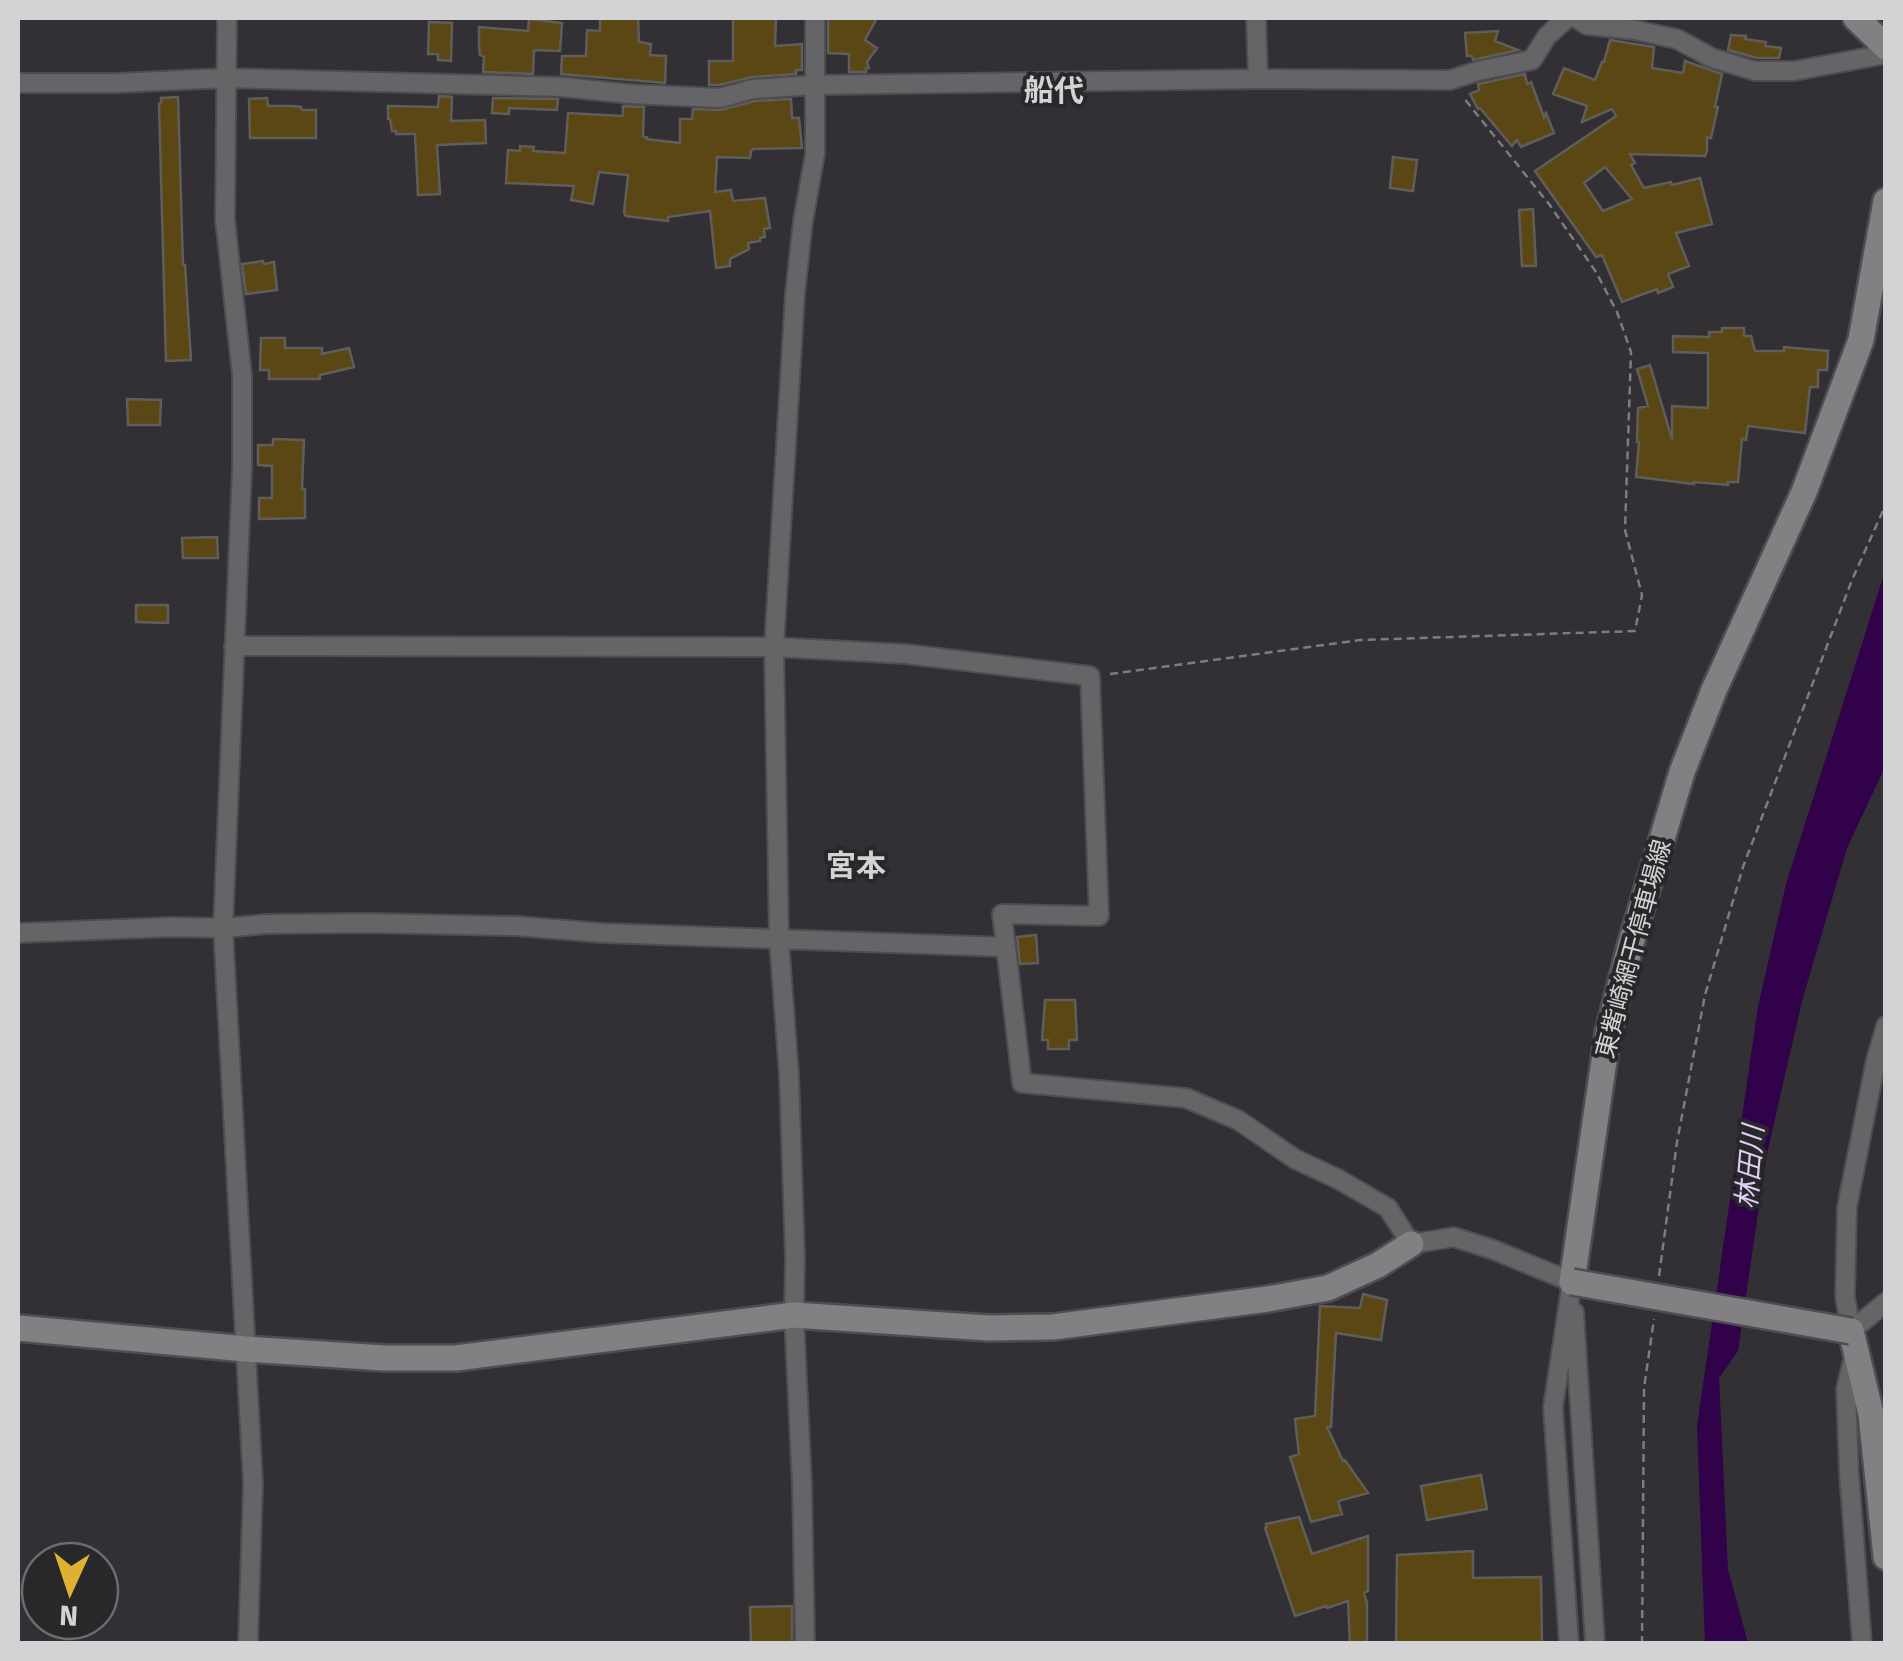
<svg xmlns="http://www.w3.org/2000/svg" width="1903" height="1661" font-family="'Fira Sans','Noto Sans JP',sans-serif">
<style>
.water{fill:#310149}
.building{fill:#5a4713;stroke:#605e5a;stroke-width:2.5;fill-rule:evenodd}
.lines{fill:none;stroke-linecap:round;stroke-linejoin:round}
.street-casing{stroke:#4f4d51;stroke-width:22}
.secondary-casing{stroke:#4f4d51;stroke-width:30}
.path{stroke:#7d7c7f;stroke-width:2.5;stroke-dasharray:8 5;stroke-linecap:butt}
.street{stroke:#656466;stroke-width:18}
.secondary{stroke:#828083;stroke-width:25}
.secondary-bridge-casing{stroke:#4f4d51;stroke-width:30;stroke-linecap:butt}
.secondary-bridge{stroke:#828083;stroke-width:25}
.labels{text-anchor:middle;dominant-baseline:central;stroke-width:8;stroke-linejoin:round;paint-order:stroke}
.street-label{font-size:25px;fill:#d3d2d4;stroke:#28272a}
.water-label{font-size:28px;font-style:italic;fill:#e2cbf4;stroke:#28272a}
.quarter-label{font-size:30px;font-weight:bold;fill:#d3d2d4;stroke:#28272a}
</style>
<rect width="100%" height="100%" fill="#323034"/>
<path class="water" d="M1885 571V767L1847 848 1802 1001 1766 1158 1738 1351 1719 1378 1728 1569 1748 1643 1705 1644 1697 1426 1758 1007 1786 884Z"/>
<path class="building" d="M600 18H638L639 42 651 44 650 55 666 56 665 83 561 74 562 56H586L587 30 600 31Z
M733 18H776L775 46 802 44V70H796V74L752 77 719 85H709V61H733Z
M828 18H877L865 40 877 48 867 62 869 68H866V72H849V54L828 53Z
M529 19 562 23 560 51 534 50 533 74 483 72 484 57 480 55 479 47V27L528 31Z
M429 22 452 23 451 61 438 60V54H428Z
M1498 31 1495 41 1518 50 1473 60 1472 56H1467L1465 33Z
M1731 35 1746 36 1745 39 1766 42 1765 46 1781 48 1779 58H1757L1728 50Z
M1610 40 1654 47 1652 68 1683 73 1685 61 1722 74 1715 107H1718L1711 138 1707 137V151L1705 156 1630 154 1635 163 1631 165 1644 188 1671 182 1672 185 1700 178 1712 224 1676 233 1689 266 1668 274 1673 287 1658 293 1657 289 1622 302 1602 255 1596 257 1535 171 1616 116 1612 109 1582 122 1587 106 1553 94 1564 68 1595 80 1602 62H1604ZM1605 167 1632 199 1603 211 1584 183Z
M1525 74 1527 84 1531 82 1544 117 1546 113 1554 133 1521 147 1517 140 1512 146 1505 138 1480 108 1478 109 1470 94 1479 90 1478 84Z
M439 96 452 97 451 121 485 120 486 143 437 145 440 194 418 195 415 134H396V131H392L390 119H388V106L438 107Z
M178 97 183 265H185L191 360 166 361 159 104 161 103V98Z
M267 98 268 106H293L301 107 302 110H316V138H250L249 99Z
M493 98 558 99 557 110 509 108V114L492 113Z
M791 99 792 118H799L802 148 753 149 751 151 750 158 717 157 715 192 731 190 733 201 765 198 770 228 764 229 765 237 760 238V241L748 243 749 249 730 259V266L716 268 710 211 668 217V221L626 216 624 213 628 175 599 172 593 204 571 200 574 186 506 183 508 150 520 151V146L534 147 533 151 565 153 568 113 623 116V106L644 107 643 136 647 137 646 139 680 143V119H692L693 109 720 110 755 101Z
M1393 157 1417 160 1413 191 1390 188Z
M1533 209 1536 266H1522L1519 210Z
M263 261 264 264 274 262 277 290 246 294 242 264Z
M1722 328H1744V336H1751L1755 351H1784V347L1828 351 1827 370H1818V387H1810L1805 433 1748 426 1746 440 1742 439 1738 482H1728V485L1694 482V484L1636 477 1639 442H1637L1638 408 1648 406 1637 369 1650 365 1672 439V406L1708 408V353L1673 352V336L1709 337V332H1722Z
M261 338H285V348H322V354L349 348 354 367 320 375V379H269V370H260Z
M127 399 161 400 160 425H128Z
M273 439 304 440 302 489H305V518L259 519V498H272V466L258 465V445H273Z
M217 537 218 558H183L182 538Z
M136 605H168V623L136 622Z
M1036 935 1038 963 1020 964 1017 937Z
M1045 1000H1075L1077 1040H1069V1049H1048V1040H1042Z
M1363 1294 1387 1300 1381 1340 1336 1333 1331 1427H1327L1343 1461 1345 1460 1368 1493 1338 1501 1342 1514 1311 1522 1290 1457 1299 1454 1295 1419 1315 1416 1320 1306 1360 1308Z
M1481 1475 1487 1509 1427 1520 1421 1486Z
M1299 1517 1312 1554 1368 1536V1591L1364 1593 1367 1603V1644H1350L1348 1601 1327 1608 1326 1606 1295 1616 1265 1528 1267 1527 1266 1524Z
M1473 1551V1578L1541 1577 1542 1644H1396L1397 1555Z
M792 1606V1644H751L750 1607Z"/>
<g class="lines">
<g class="street-casing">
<path id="street" d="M227 18 225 219 242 375V469L223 928 253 1484 248 1644
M1256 18 1258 79
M1576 18 1587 25 1635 30 1677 39 1712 58 1755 71H1794L1886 54
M18 83H117L226 78 563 87 630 94 720 98 753 89 815 85 1258 79 1450 80 1478 71 1532 60 1547 36 1567 18
M234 646 774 647 906 654 1090 676 1099 916 1002 914 1022 1083 1186 1098 1238 1120 1295 1159 1338 1179 1388 1208 1411 1244 1454 1237 1494 1250 1572 1282
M18 933 171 927 223 928 266 924 366 923 516 926 603 933 1005 947
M1886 1026 1876 1060 1847 1207 1845 1297 1851 1331 1886 1302
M1574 1312 1595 1644
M1854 1356 1846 1389 1849 1472 1862 1644
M805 1644 802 1485 794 1315 795 1258 789 1075 779 940 774 647 795 294 803 221 815 154V18
M1569 1644 1553 1407 1572 1282"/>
</g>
<g class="secondary-casing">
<path id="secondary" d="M1856 18 1886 47
M1572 1282 1608 1033 1631 943 1682 772 1714 690 1804 492 1861 340 1886 201
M18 1328 246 1349 384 1358H456L794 1315 989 1328 1053 1327 1268 1299 1328 1288 1378 1265 1411 1244
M1851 1331 1871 1414 1886 1557"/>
</g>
<path class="path" d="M1110 674 1360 640 1635 631 1642 595 1625 530 1631 352 1617 312 1596 272 1549 204 1463 97
M1659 1276 1677 1142 1705 995 1743 867 1852 580 1886 504
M1642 1644 1644 1388 1654 1319"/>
<use href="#street" class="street"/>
<use href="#secondary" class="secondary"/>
<g class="secondary-bridge-casing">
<path id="secondary-bridge" d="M1572 1282 1851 1331"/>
</g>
<use href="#secondary-bridge" class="secondary-bridge"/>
</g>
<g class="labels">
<g class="street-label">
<text transform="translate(1634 949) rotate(-75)">東觜崎網干停車場線</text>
</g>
<g class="water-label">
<text transform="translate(1750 1167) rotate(-85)">林田川</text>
</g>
<g class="quarter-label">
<text x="1054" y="91">船代</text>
<text x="856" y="866">宮本</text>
</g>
</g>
<rect width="1903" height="1661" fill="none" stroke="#d3d2d4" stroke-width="40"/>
<g transform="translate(70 1591) rotate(183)"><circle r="48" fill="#28272a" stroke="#6c6b6e" stroke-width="2.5"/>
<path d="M0-8L18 38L0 25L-18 38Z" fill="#deb133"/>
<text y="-15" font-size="28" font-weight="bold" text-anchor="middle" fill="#d3d2d4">N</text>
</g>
</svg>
